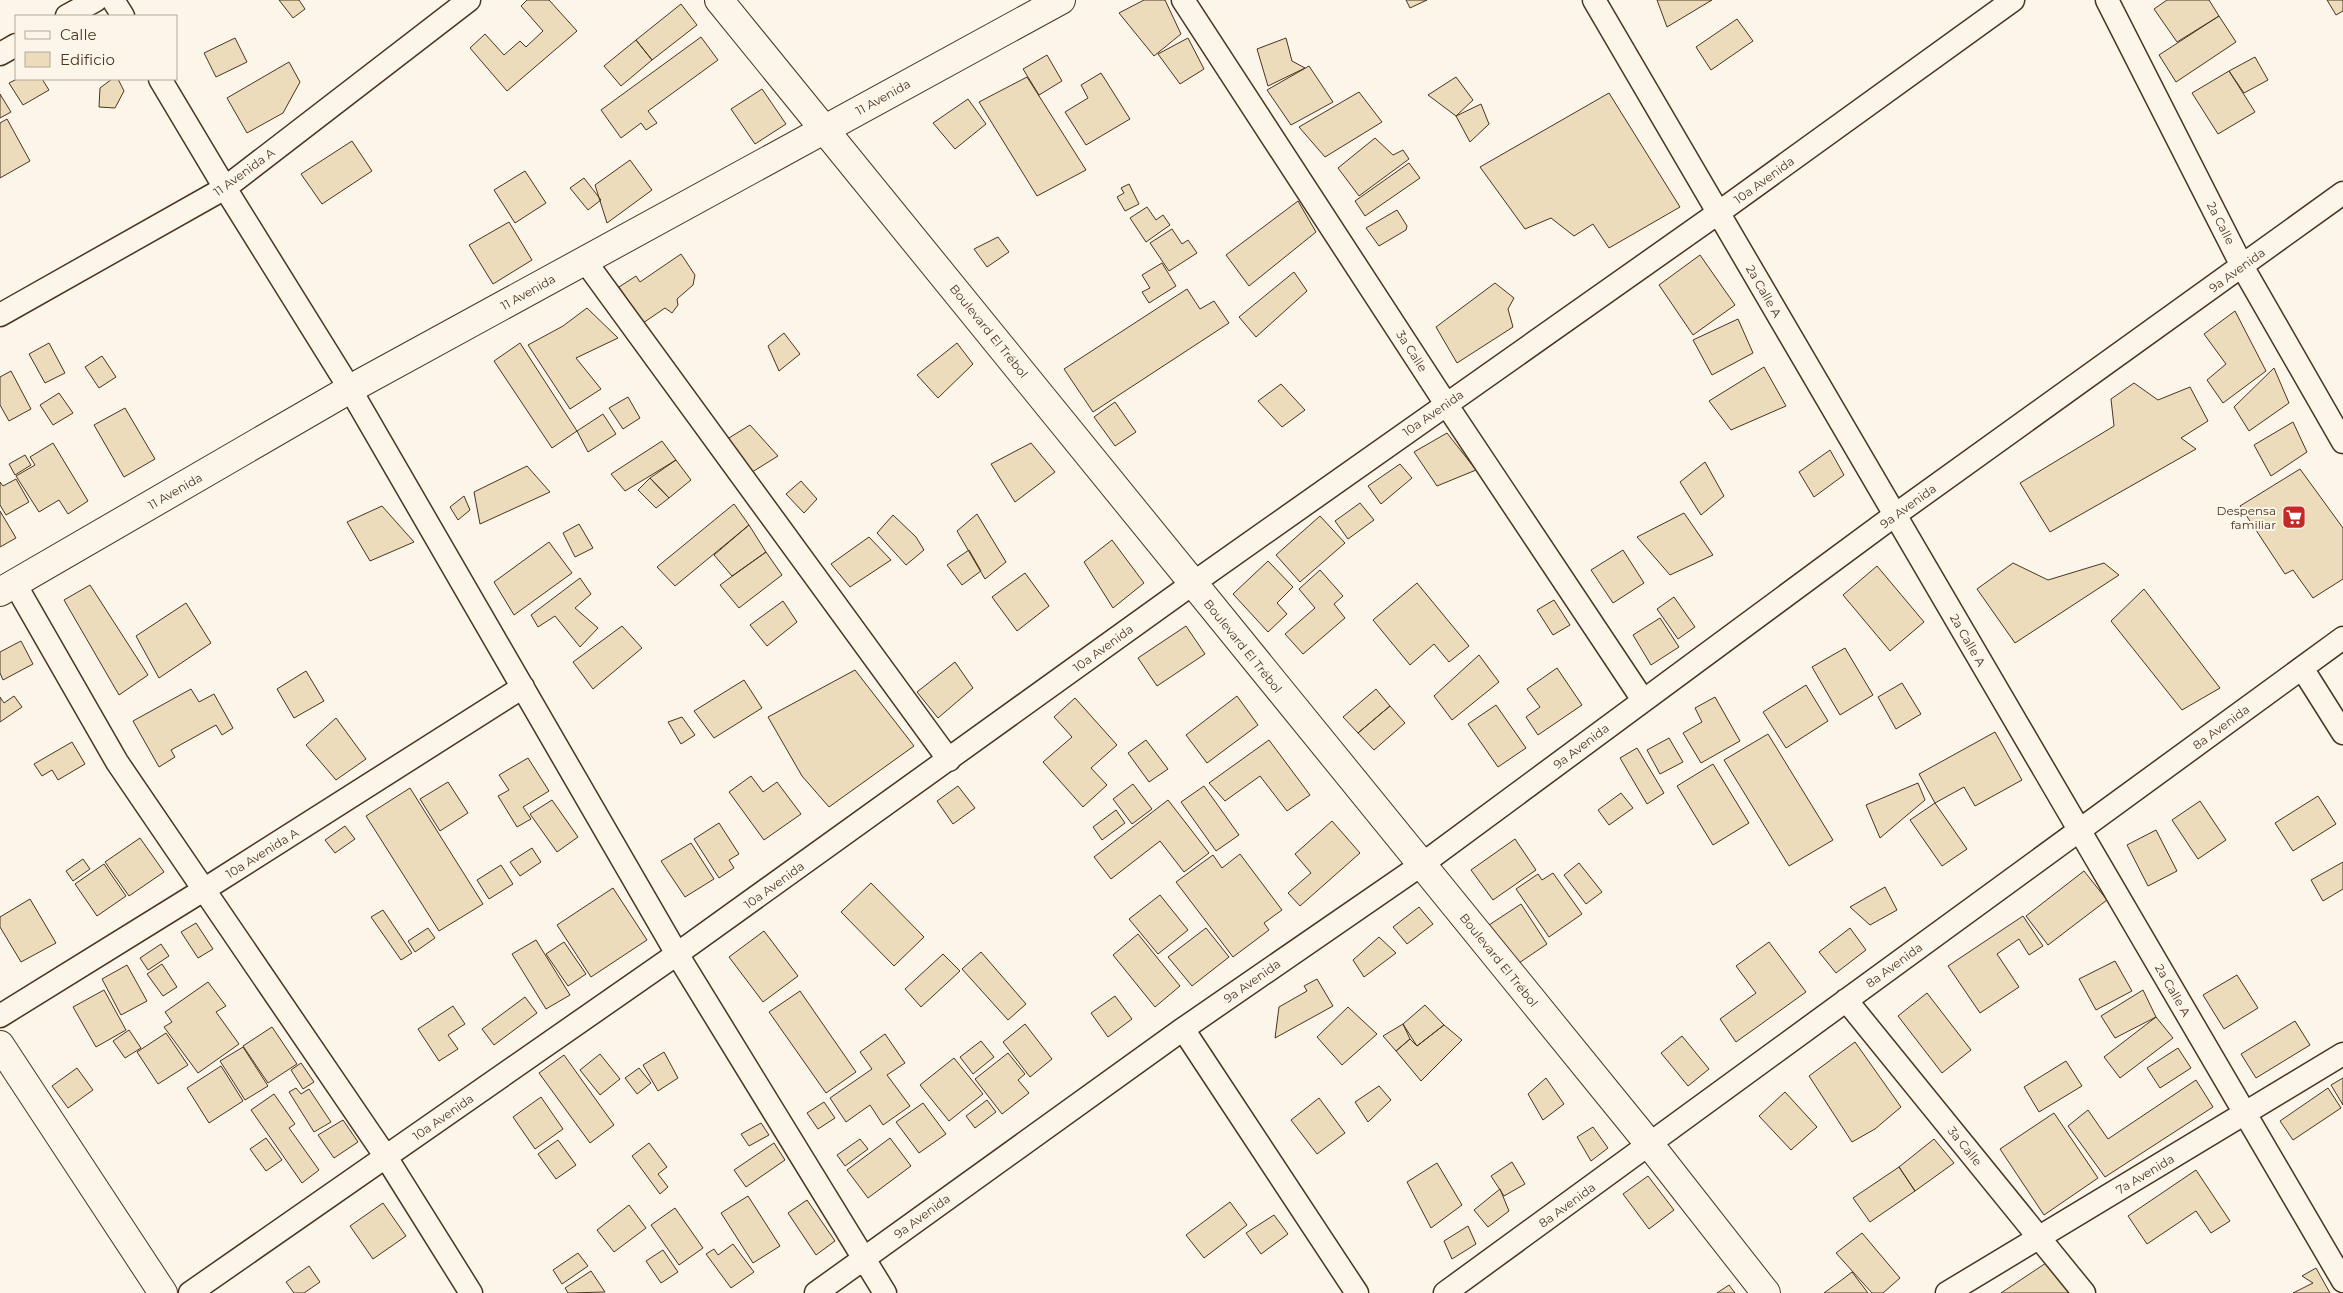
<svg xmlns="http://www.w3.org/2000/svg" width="2343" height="1293" font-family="Montserrat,sans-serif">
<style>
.building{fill:#ecdcbc;stroke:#4a3520}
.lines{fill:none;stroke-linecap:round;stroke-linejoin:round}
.minor-casing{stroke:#4a3520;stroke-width:25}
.tertiary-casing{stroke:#4a3520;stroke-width:30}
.secondary-casing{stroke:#4a3520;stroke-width:30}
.minor{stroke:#fbf6e9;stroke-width:22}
.tertiary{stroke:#fbf6e9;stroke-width:28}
.secondary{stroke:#fbf6e9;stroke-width:28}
.labels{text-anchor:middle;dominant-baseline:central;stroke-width:4;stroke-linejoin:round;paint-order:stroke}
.street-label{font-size:12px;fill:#4a3520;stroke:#fbf6e9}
.poi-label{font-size:12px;fill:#4a3520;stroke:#fbf6e9;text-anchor:end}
</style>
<rect width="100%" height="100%" fill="#fbf6e9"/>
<path class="building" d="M279 0H299L305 9 293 18Z
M527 0H549L577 31 507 91 470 48 485 34 504 55 520 41 526 47 543 31 521 6Z
M1144 0H1165L1181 34 1154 56 1119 13Z
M1406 0H1427L1410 8Z
M1657 0H1712L1667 27Z
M2167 0H2209L2219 16 2177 42 2154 9Z
M2327 0H2343V11L2336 15Z
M681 4 697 25 652 60 636 40Z
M2219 16 2236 42 2176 82 2159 55Z
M1737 19 1753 41 1711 70 1696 47Z
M701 37 718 60 648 111 657 123 646 130 641 123 621 138 601 110Z
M235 38 247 62 216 77 204 53Z
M1188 38 1204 69 1180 84 1158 54Z
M1286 38 1292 61 1305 68 1268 86 1257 49Z
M636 40 652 60 621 86 604 66Z
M1047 55 1062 81 1039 95 1023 69Z
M2255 57 2268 80 2244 93 2229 71Z
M289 62 300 82 283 113 247 133 227 98Z
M1309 66 1333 102 1291 125 1267 90Z
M2229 71 2255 112 2218 134 2192 93Z
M1101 73 1130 119 1086 145 1065 112 1088 98 1081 85Z
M1027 77 1086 170 1037 196 979 102Z
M1456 77 1473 100 1456 116 1428 95Z
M17 79H42L49 90 23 105 9 83Z
M112 79H118L124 91 115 108 99 107 100 88Z
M762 89 786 124 755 144 731 109Z
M1359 92 1382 122 1325 157 1299 127Z
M1609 93 1680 207 1609 248 1593 224 1574 236 1551 218 1525 229 1480 167Z
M0 94 11 112 0 118Z
M968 99 986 124 955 149 933 123Z
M1481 104 1489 124 1470 142 1456 116Z
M7 119 30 161 0 178V123Z
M1375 138 1393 155 1403 150 1409 159 1359 196 1338 168Z
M352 141 372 171 322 204 301 174Z
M630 160 652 190 607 223 595 185Z
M1409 163 1420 178 1365 216 1355 201Z
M525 171 546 203 515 223 494 190Z
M584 178 601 200 588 210 570 188Z
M1129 184 1139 204 1125 211 1117 197 1124 193 1121 188Z
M1298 201 1316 232 1249 286 1226 255Z
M1147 207 1156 220 1163 215 1170 225 1146 242 1130 218Z
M1397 210 1407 226 1406 230 1379 246 1366 228Z
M509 222 532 260 493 284 469 245Z
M1172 229 1182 244 1188 240 1197 253 1169 271 1150 243Z
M998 237 1009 252 987 267 974 249Z
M681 254 695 275 693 285 677 299 678 305 672 313 665 308 643 323 619 287 636 276 640 282Z
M1700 255 1735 305 1693 335 1659 285Z
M1162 263 1176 286 1149 303 1142 292 1150 288 1142 275Z
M1294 272 1307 291 1256 337 1239 317Z
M1495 283 1514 298 1508 309 1513 327 1457 363 1436 327Z
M1187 289 1200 309 1214 301 1229 323 1093 412 1064 369Z
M587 308 618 338 576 358 601 389 570 409 528 345 563 326Z
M2235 311 2266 371 2223 403 2207 380 2226 364 2204 334Z
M1738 319 1753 353 1712 375 1693 340Z
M784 333 800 354 779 371 768 346Z
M49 343 65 373 45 383 29 354Z
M520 343 577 431 552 448 494 361Z
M957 343 973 364 938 398 917 375Z
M102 356 116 377 99 388 85 367Z
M1764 367 1786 406 1731 430 1709 401Z
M2274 368 2289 403 2249 431 2234 407Z
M11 371 31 409 9 421 0 405V377Z
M2134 383 2158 400 2190 387 2208 421 2181 438 2196 449 2050 532 2020 483 2114 426 2111 399Z
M1281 384 1305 410 1282 427 1258 401Z
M59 393 73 413 53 425 40 405Z
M628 397 640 418 623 429 609 408Z
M1115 402 1136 432 1115 446 1094 417Z
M125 408 155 459 124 477 94 425Z
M603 414 616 434 588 452 577 431Z
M2293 422 2307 452 2271 476 2254 445Z
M750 425 778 456 749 474 724 441Z
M1447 433 1476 470 1437 486 1414 452Z
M662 441 676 460 625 491 611 474Z
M53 443 88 501 68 514 59 500 39 512 16 476 35 465 30 457Z
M1031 443 1055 472 1015 502 991 464Z
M1830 450 1844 475 1814 497 1799 472Z
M25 455 31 465 15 475 9 464Z
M676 460 691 480 669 498 650 478Z
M1705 462 1724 496 1701 515 1680 482Z
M1400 464 1412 478 1381 504 1368 486Z
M527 466 550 492 480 524 474 492Z
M2300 469 2343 528V579L2313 598 2293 570 2285 574 2240 506Z
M650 478 669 498 656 508 638 490Z
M16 479 29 502 6 515 0 505V482L3 486Z
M801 481 817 499 804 513 786 494Z
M464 496 470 510 458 520 450 507Z
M1360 503 1374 520 1348 539 1335 521Z
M734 504 749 525 675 586 657 567Z
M382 506 414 542 370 561 347 522Z
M0 511 16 538 0 547Z
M1684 513 1713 555 1670 575 1637 537Z
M977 514 1006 562 985 579 957 531Z
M893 515 916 537 924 550 906 565 877 533Z
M1320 516 1345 543 1300 582 1276 555Z
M579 524 593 548 575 557 563 533Z
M749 525 766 552 732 576 714 555Z
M869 537 891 560 850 587 831 564Z
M1112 540 1144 583 1113 608 1084 562Z
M549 542 572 573 514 615 494 582Z
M969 550 981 571 962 585 947 565Z
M1623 550 1644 583 1613 603 1591 570Z
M766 552 782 575 739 608 720 585Z
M1268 561 1293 587 1277 603 1287 614 1268 632 1233 594Z
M2013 563 2048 580 2104 563 2119 575 2015 643 1977 589Z
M1877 566 1924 622 1890 651 1843 595Z
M1320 570 1343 596 1334 604 1345 618 1303 654 1285 634 1315 608 1299 589Z
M1025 573 1049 606 1017 631 992 597Z
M580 578 591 594 575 608 598 628 580 647 555 616 538 627 531 615Z
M1417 583 1469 646 1449 662 1434 644 1410 665 1373 620Z
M90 585 148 675 119 695 64 600Z
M2144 589 2220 688 2182 710 2111 621Z
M1674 597 1695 627 1678 639 1657 609Z
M1554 600 1570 625 1553 635 1537 610Z
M783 601 797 622 767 646 750 625Z
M186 603 211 643 159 678 136 636Z
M1660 618 1679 647 1651 665 1633 635Z
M622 626 642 648 593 689 573 662Z
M1186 626 1205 654 1157 686 1138 658Z
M21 641 33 664 3 680 0 673V652Z
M1845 648 1873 695 1840 715 1812 667Z
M1479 655 1499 682 1452 720 1434 696Z
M955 662 973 688 938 718 917 692Z
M1557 668 1582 705 1538 735 1526 717 1540 707 1527 689Z
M855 670 914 746 829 807 802 776 768 717Z
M306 671 324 701 294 718 277 689Z
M744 680 762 708 714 738 694 711Z
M1902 683 1921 714 1896 729 1878 697Z
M1806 685 1828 721 1786 748 1763 712Z
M191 689 199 702 214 694 233 728 222 735 216 725 171 750 175 757 159 767 133 721Z
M1376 689 1390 706 1358 733 1343 717Z
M14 696 22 707 0 722V697L4 703Z
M1237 696 1258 725 1207 763 1186 735Z
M1715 697 1740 741 1701 763 1683 733 1702 722 1695 708Z
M1075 698 1117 745 1091 768 1107 785 1083 807 1043 762 1072 737 1054 717Z
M1496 705 1526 748 1498 767 1468 724Z
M1390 706 1405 723 1374 750 1358 733Z
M682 717 695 735 681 744 668 722Z
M336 718 366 759 336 780 306 745Z
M1995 732 2022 780 1975 806 1964 787 1935 803 1919 774Z
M1768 734 1833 840 1789 866 1724 760Z
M1669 738 1683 762 1660 774 1647 750Z
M1146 740 1168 769 1149 782 1128 753Z
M1269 740 1310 795 1287 811 1260 776 1225 801 1209 783Z
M72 742 85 764 58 780 52 770 42 776 34 764Z
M1637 748 1664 793 1647 804 1620 758Z
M528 758 549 791 523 807 531 819 517 827 498 796 509 790 499 775Z
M1713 764 1749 823 1713 845 1677 786Z
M751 776 763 792 777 782 801 814 764 840 729 792Z
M448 782 468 813 440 831 420 799Z
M1918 783 1925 800 1880 838 1866 805Z
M1133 784 1152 809 1132 824 1113 799Z
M958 786 975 808 953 824 937 801Z
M1204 786 1239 835 1216 851 1181 802Z
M410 788 483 904 439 931 366 816Z
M1621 793 1633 808 1609 825 1598 810Z
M2318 796 2336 824 2293 851 2275 823Z
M552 800 578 837 557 852 530 814Z
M1168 800 1209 853 1184 872 1160 841 1111 879 1094 857Z
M2200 801 2226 840 2198 859 2172 820Z
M1935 803 1967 849 1942 866 1910 820Z
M1116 810 1125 823 1102 840 1093 827Z
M1332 821 1360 853 1300 906 1288 893 1311 873 1295 854Z
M719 823 739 854 729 860 734 868 719 878 694 839Z
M345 826 355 839 335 853 325 840Z
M2156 830 2177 871 2148 886 2127 845Z
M140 838 164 872 129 896 105 862Z
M1515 839 1536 870 1493 900 1471 870Z
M691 843 714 879 685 897 661 861Z
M532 848 541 862 520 876 510 862Z
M1240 854 1282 910 1264 923 1269 930 1233 957 1176 882 1213 855 1222 868Z
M83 859 90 869 73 881 66 871Z
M2343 862V889L2323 901 2311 880Z
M1579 863 1602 892 1586 904 1564 875Z
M104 864 126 896 97 916 75 884Z
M501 865 513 884 489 899 477 880Z
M2084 871 2107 900 2048 945 2026 916Z
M1553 873 1582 914 1549 937 1516 889 1538 874 1542 880Z
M871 883 924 937 894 966 841 912Z
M1885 887 1897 910 1870 925 1850 907Z
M613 888 647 940 591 977 557 925Z
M1160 895 1188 930 1158 954 1129 919Z
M30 899 56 943 21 962 0 927V917Z
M1521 904 1547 944 1516 965 1489 925Z
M1419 907 1433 924 1407 944 1393 927Z
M383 910 412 953 401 960 371 917Z
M2023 916 2043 946 2029 955 2019 939 1997 954 2019 987 1980 1013 1948 966Z
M196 923 213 949 198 958 181 932Z
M428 928 435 938 415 952 408 941Z
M1206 928 1229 957 1192 986 1168 957Z
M1850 928 1866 950 1836 973 1819 952Z
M764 931 798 976 763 1002 729 957Z
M1138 934 1180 986 1155 1007 1113 955Z
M1379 937 1396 953 1364 977 1353 960Z
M536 940 570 995 546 1009 512 954Z
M564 942 586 974 568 986 546 954Z
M1769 942 1806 992 1736 1042 1720 1019 1756 993 1736 966Z
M161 944 169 956 148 970 140 958Z
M981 952 1026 1004 1008 1020 962 969Z
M943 954 960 971 921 1007 905 989Z
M2115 961 2132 991 2096 1010 2079 979Z
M162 964 177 987 163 996 147 974Z
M127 965 147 1001 121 1015 102 979Z
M2237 975 2258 1008 2224 1029 2203 995Z
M1317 979 1333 1006 1275 1038 1279 1007 1307 991 1304 986Z
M208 982 226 1006 216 1012 239 1044 198 1073 164 1027 172 1022 165 1012Z
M104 990 126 1030 96 1047 73 1007Z
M2143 990 2156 1017 2115 1038 2101 1016Z
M800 991 856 1072 826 1093 769 1012Z
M1927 993 1971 1050 1942 1073 1898 1016Z
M1115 996 1132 1019 1108 1037 1091 1013Z
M525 997 537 1013 494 1045 482 1029Z
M1425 1005 1444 1025 1417 1046 1403 1024Z
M453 1006 465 1024 448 1035 458 1049 439 1061 418 1029Z
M1348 1007 1377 1034 1342 1065 1317 1037Z
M2156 1017 2173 1038 2120 1078 2104 1057Z
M2295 1021 2310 1045 2256 1078 2241 1054Z
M1025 1024 1052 1059 1030 1077 1003 1042Z
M1403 1024 1410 1039 1396 1051 1383 1036Z
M1444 1025 1462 1040 1421 1081 1396 1051 1410 1039 1417 1046Z
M272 1027 297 1064 268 1083 243 1046Z
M129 1030 141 1048 125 1058 113 1041Z
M166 1033 188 1065 158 1084 137 1052Z
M885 1034 905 1063 887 1075 910 1106 883 1125 870 1105 846 1122 830 1098 872 1069 860 1052Z
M1682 1036 1709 1069 1688 1086 1661 1053Z
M981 1041 994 1057 973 1074 960 1057Z
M1855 1042 1901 1107 1875 1129 1852 1142 1809 1076Z
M243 1047 268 1086 245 1100 220 1061Z
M2178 1048 2191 1068 2160 1088 2147 1068Z
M664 1052 678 1078 658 1091 643 1065Z
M1008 1053 1025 1074 1018 1080 1029 1093 1002 1114 975 1079Z
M600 1054 620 1079 600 1095 580 1070Z
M564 1055 614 1125 590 1143 539 1073Z
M954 1058 983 1094 949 1121 920 1085Z
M2066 1061 2082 1086 2039 1112 2024 1087Z
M301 1063 314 1082 303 1089 291 1070Z
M221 1066 243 1101 209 1123 187 1088Z
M77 1068 93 1090 68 1108 52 1086Z
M639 1068 651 1083 637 1094 625 1078Z
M1546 1078 1564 1104 1543 1120 1528 1094Z
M2343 1078V1105L2331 1085Z
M2196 1080 2213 1107 2105 1177 2068 1126 2088 1110 2108 1139Z
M1379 1086 1391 1100 1368 1122 1355 1102Z
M296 1088 301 1094 309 1089 331 1122 314 1132 289 1092Z
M2328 1088 2341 1108 2293 1140 2280 1121Z
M1785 1092 1817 1127 1791 1150 1759 1116Z
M274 1094 295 1124 289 1128 319 1170 302 1183 251 1110Z
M541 1097 563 1129 535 1149 513 1117Z
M1319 1098 1345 1133 1317 1154 1291 1120Z
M987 1100 996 1112 975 1128 966 1116Z
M824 1102 835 1118 818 1129 807 1113Z
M923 1103 946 1134 919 1153 896 1122Z
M2054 1113 2098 1178 2044 1215 2000 1149Z
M343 1120 358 1142 334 1158 318 1135Z
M761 1123 769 1135 749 1146 741 1134Z
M1593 1127 1608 1148 1591 1161 1577 1137Z
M266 1138 282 1160 266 1171 250 1149Z
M890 1138 911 1166 868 1198 847 1170Z
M860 1139 868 1149 845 1166 837 1155Z
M1934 1139 1954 1163 1915 1191 1899 1167Z
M558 1140 576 1165 556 1179 538 1154Z
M649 1143 667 1167 658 1174 668 1187 660 1194 632 1156Z
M774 1143 785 1160 746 1187 734 1170Z
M1512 1162 1525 1184 1504 1196 1491 1176Z
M1437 1163 1462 1205 1431 1228 1407 1182Z
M1899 1167 1915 1191 1870 1222 1853 1198Z
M2196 1170 2230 1221 2211 1233 2196 1211 2147 1244 2128 1216Z
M1648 1176 1674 1210 1649 1229 1623 1194Z
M1500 1189 1509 1211 1488 1227 1474 1210Z
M748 1196 780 1246 753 1263 721 1213Z
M807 1200 835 1241 816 1255 788 1213Z
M1230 1202 1247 1225 1204 1258 1186 1235Z
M383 1203 406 1236 373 1259 350 1226Z
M629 1205 646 1228 614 1252 597 1230Z
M675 1208 703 1248 679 1265 651 1225Z
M1274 1215 1288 1234 1261 1254 1246 1233Z
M1468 1226 1476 1244 1452 1259 1444 1241Z
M1862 1233 1900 1278 1883 1293H1872L1836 1253Z
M733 1244 754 1272 731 1288 706 1254 714 1249 718 1255Z
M663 1250 678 1272 661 1283 646 1261Z
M578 1253 588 1266 562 1284 553 1270Z
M2049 1261 2070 1293H2001Z
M309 1266 320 1282 304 1293H294L286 1282Z
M2316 1268 2330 1293H2293L2313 1283 2302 1276Z
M591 1271 605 1292 568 1293 565 1288Z
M1852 1272 1868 1293H1824L1843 1279Z
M1729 1285 1735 1293H1717Z"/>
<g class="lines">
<g class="minor-casing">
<path id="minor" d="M113 0 123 16
M1183 0 1446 404 1643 700
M1594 0 2343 1281
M2107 0 2242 266 2343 442
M67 16 96 0
M0 54 16 45
M160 79 225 188 350 389 677 954 885 1293
M585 261 949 760
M0 315 225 188 469 0
M15 584 117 762 386 1157 471 1293
M2302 668 2343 733
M1846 1000 2084 1293
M0 1016 205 889 523 687
M1183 1029 1357 1293
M190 1293 677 954 1192 584 1718 213 2013 0
M816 1293 1183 1029 1421 865 1895 515 2343 193
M1445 1293 2343 638
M1947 1293 2343 1054"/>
</g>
<g class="tertiary-casing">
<path id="tertiary" d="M0 592 350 389 1061 0
M0 1045 163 1293"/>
</g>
<g class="secondary-casing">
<path id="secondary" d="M719 0 1650 1145 1766 1293"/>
</g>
<use href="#minor" class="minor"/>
<use href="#tertiary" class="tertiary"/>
<use href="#secondary" class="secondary"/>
</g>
<defs>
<g id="supermarket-square" transform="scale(1.25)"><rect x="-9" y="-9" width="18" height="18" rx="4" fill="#c62828" stroke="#fbf6e9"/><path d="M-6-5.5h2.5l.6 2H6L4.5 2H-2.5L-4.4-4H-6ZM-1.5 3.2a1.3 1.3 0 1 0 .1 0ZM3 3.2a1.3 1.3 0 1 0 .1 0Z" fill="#fff"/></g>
</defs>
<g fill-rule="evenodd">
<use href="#supermarket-square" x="2294" y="517"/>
</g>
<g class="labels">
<g class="street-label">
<text transform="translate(883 97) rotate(-29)">11 Avenida</text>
<text transform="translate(244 172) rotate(-36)">11 Avenida A</text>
<text transform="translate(1764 180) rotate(-36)">10a Avenida</text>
<text transform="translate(2221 223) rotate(63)">2a Calle</text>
<text transform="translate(2237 270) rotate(-36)">9a Avenida</text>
<text transform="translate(1764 291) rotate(60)">2a Calle A</text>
<text transform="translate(528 292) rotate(-29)">11 Avenida</text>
<text transform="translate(989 331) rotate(51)">Boulevard El Trébol</text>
<text transform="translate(1412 351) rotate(57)">3a Calle</text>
<text transform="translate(1433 413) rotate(-35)">10a Avenida</text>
<text transform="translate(175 491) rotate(-30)">11 Avenida</text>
<text transform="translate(1908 506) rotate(-36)">9a Avenida</text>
<text transform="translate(1968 640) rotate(60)">2a Calle A</text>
<text transform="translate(1243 646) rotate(51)">Boulevard El Trébol</text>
<text transform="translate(1103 648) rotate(-36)">10a Avenida</text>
<text transform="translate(2221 727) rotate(-36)">8a Avenida</text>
<text transform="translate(1581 746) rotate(-37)">9a Avenida</text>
<text transform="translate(262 853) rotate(-32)">10a Avenida A</text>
<text transform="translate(774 885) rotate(-36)">10a Avenida</text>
<text transform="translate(1499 960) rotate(51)">Boulevard El Trébol</text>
<text transform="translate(1894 965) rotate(-36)">8a Avenida</text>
<text transform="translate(1252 981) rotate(-35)">9a Avenida</text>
<text transform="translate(2173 990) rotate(60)">2a Calle A</text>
<text transform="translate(443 1117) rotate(-35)">10a Avenida</text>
<text transform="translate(1965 1146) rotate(51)">3a Calle</text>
<text transform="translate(2145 1174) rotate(-31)">7a Avenida</text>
<text transform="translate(1567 1205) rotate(-36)">8a Avenida</text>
<text transform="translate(922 1216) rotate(-36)">9a Avenida</text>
</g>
<g class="poi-label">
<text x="2276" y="510">Despensa<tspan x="2276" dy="14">familiar</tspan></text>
</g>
</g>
<rect x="15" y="15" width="162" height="65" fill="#fbf6e9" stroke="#b4a999"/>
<rect x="25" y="31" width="25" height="8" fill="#fbf6e9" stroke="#b4a999"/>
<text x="60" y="40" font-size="15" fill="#4a3520">Calle</text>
<rect x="25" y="52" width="25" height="15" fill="#ecdcbc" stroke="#b4a999"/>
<text x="60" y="65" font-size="15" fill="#4a3520">Edificio</text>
</svg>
